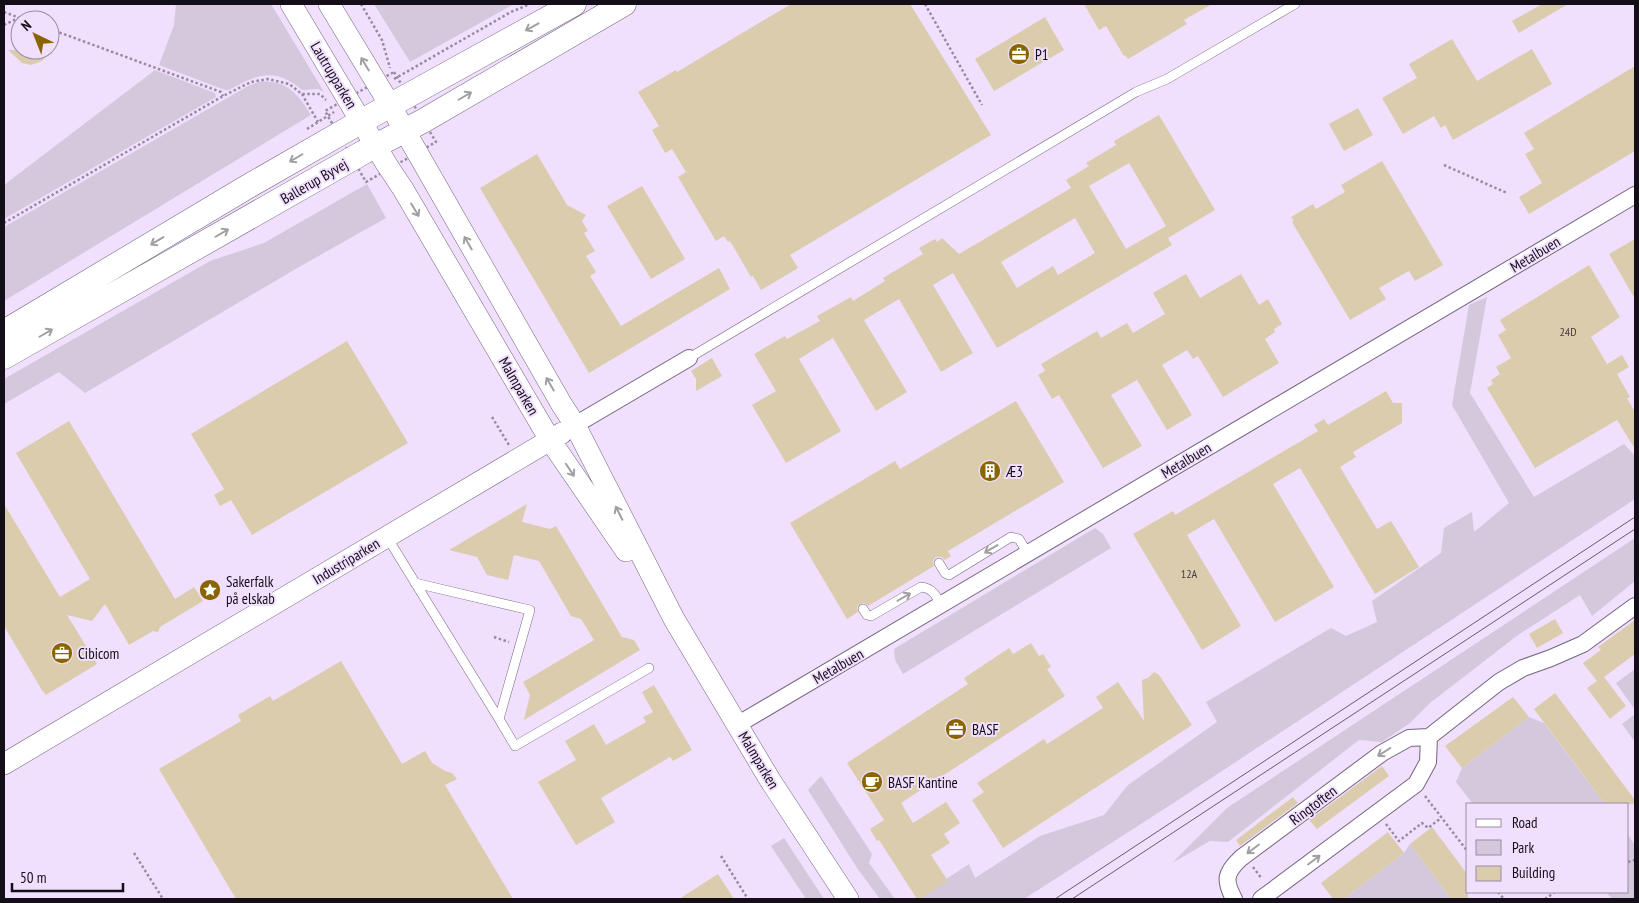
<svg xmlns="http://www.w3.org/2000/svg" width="1639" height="903" font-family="'PT Sans Narrow',sans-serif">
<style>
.green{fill:#d4c8dc}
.building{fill:#dbccae;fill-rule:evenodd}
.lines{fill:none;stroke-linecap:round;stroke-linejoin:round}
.service-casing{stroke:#74657f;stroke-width:10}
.minor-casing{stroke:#74657f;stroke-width:18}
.tertiary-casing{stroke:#74657f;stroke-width:22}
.secondary-casing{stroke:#74657f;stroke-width:25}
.path{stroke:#978aa1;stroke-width:2.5;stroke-dasharray:2.5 2.5;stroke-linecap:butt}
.service{stroke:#fff;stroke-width:9}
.minor{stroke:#fff;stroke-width:16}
.tertiary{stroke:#fff;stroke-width:21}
.secondary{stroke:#fff;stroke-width:24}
.tram{stroke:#675c6e;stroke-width:1}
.oneway{stroke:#a19fa3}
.labels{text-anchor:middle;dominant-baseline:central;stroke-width:4;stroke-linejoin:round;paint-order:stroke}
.number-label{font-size:12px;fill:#463e3e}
.poi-label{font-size:15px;fill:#140e18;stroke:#f1dffe;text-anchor:start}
.street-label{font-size:15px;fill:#140e18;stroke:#f1dffe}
</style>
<rect width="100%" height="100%" fill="#f1dffe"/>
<path class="green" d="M176 4H271L324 92 318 89 302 90C275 67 257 74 229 90H225L159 65 174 25Z
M374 4H514L410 62Z
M155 70 215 93 216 97 4 219V185Z
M259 82C286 79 298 94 311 115L4 301V227L248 86Z
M367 184 386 218 299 267 85 393 59 372 4 404V379L210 261 264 243Z
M1487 297 1470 393 1534 497 1624 444 1635 456V499L1175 802 1024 899H916L969 864 975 878 1040 836 1104 815 1128 785 1217 722 1206 702 1331 628 1346 636 1377 622 1372 601 1441 553 1444 528 1472 512 1474 532 1509 503 1452 405 1469 305Z
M1095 528 1103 534 1111 548 903 674 895 660 894 649Z
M1635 538V581L1592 616 1580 595 1518 635 1430 703 1410 723 1382 742 1359 740 1228 842 1210 841 1172 863 1227 808Z
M1635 669V710L1616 683Z
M1635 714V742L1622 724Z
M1529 717 1544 723 1605 804H1473L1456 782 1462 768Z
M821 776 872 854 869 863 895 899H880L857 868 808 790Z
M1628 835 1635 845V899H1612L1606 892H1628Z
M784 838 824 899H806L771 846Z
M1410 844 1451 899H1344L1404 853Z"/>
<path class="building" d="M791 4H910L991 135 790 255 798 268 761 290 753 276 751 277 730 241 728 242 724 236 716 241 678 177 686 172 672 149 665 153 652 130 659 126 638 92 676 70 677 72Z
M1084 4H1212L1184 20 1187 24 1128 59 1125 55 1124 56 1106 26 1099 30Z
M1542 4H1568L1519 33 1512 21Z
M1045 17 1064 50 994 91 975 59Z
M1452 39 1477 81 1532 49 1552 84 1453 140 1445 125 1441 128 1434 116 1403 134 1382 98 1417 78 1409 64Z
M8 50H52L42 61 31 65 22 63Z
M1635 66V151L1529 214 1519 197 1542 183 1525 154 1534 149 1524 133Z
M1358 108 1373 135 1344 151 1329 124Z
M1159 115 1215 210 1168 238 1172 245 997 348 953 273 933 285 973 353 941 372 899 299 864 320 907 392 876 411 833 338 799 359 841 431 786 463 752 405 776 391 754 354 785 336 787 339 820 321 817 316 851 297 853 301 885 281 883 278 923 254 919 248 935 239 937 242 942 238 959 254 1071 188 1066 180 1089 166 1086 163 1116 145 1114 141ZM1129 163 1166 226 1126 249 1089 186ZM1075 218 1095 253 1058 275 1053 266 1017 288 1001 262Z
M537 154 567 205 586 215 582 221 588 231 584 233 595 251 586 256 596 272 590 276 621 326 719 268 730 289 589 373 480 188Z
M1382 161 1443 265 1415 281 1409 271 1379 288 1386 299 1350 320 1292 222 1294 221 1291 217 1313 204 1316 209 1345 192 1341 185Z
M642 186 685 259 651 279 607 206Z
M1635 239V299L1609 254Z
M1589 265 1620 317 1591 337 1607 364 1622 355 1629 367 1617 374 1630 397 1627 398 1635 412V449L1617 420 1535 468 1487 388 1493 384 1491 380 1500 374 1496 367 1511 358 1498 335 1506 330 1500 320Z
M1186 274 1200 298 1241 274 1259 305 1268 299 1282 324 1274 329 1275 332 1265 339 1279 363 1223 397 1198 356 1193 359 1187 350 1162 365 1192 415 1167 430 1137 380 1111 395 1142 446 1103 468 1059 395 1052 399 1038 375 1045 371 1041 364 1097 331 1101 338 1127 323 1133 333 1165 314 1153 293Z
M347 341 408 443 252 535 231 500 220 506 214 495 224 489 191 434Z
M712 358 722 376 696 391V379L691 371Z
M1386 391 1393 403H1402V423L1353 452 1356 457 1340 467 1377 529 1391 521 1419 567 1375 594 1300 468 1273 484 1334 587 1275 622 1214 519 1187 535 1241 626 1202 650 1133 534 1173 511 1175 515 1318 431 1314 425 1324 419 1328 425Z
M1016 401 1064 482 948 551 951 556 945 560 942 557H936L933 560 934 566 868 606 865 603 860 604 857 607 858 612 847 619 790 523 895 461 900 469Z
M69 421 175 599 194 587 203 601 160 627 158 632 153 631 129 645 105 604 92 621 67 615 97 664 46 695 44 692H43L4 626V504L60 597 90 579 16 453Z
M527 504 522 522 550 529 556 526 622 637 634 640 640 650 524 720 530 695 523 682 594 640 581 619 571 616 539 561 514 555 508 580 487 575 477 557 449 550Z
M1555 619 1563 633 1537 648 1529 634Z
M1635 620V654L1604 677 1626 706 1610 719 1587 688 1597 681 1583 663 1601 650 1598 647Z
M1031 643 1039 656 1043 654 1051 667 1047 669 1065 696 901 803 913 823 946 802 960 823 944 834 950 843 931 855 948 881 920 899H917L879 840 877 841 870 829 884 820 847 763 968 684 964 678 1009 648 1013 654Z
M341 661 402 764 425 751 432 763 445 771 452 773 457 779 445 785 513 899H236L159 769 241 721 238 715 270 696 273 701Z
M1154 672 1159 675 1192 725 1003 848 972 800 984 792 977 783 1044 739 1047 744 1103 708 1096 697 1118 682 1144 721 1142 680 1148 678Z
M654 685 692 750 673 761 670 757 601 798 615 822 576 845 538 782 576 760 565 741 594 724 606 745 646 722 643 717 653 712 642 692Z
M1555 693 1635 800V804H1605L1534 709Z
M1513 697 1529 717 1462 768 1445 746Z
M1382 766 1389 776 1317 829 1309 820Z
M1293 797 1298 803 1240 846 1236 840Z
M1432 827 1468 875V899H1451L1410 844Z
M1388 832 1404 853 1344 899H1333L1321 883Z
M718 874 734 899H679Z"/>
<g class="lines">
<g class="service-casing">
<path id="service" d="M689 358 1136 92 1167 79 1295 4
M387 537 499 719
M939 563 945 573 949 575 1011 537 1019 539 1028 554
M415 583 530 610 499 719 515 746 649 668
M863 609 867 615 871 616 921 587C932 588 936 595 941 605"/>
</g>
<g class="minor-casing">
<path id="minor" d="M575 425 689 358
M737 725 1635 195
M1234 899C1224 880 1225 873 1241 858L1382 753 1409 738 1429 737 1499 682 1523 668 1551 658 1583 644 1635 606
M1261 899 1416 784 1428 762 1429 737"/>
</g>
<g class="tertiary-casing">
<path id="tertiary" d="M291 4 387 165 403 189 550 440 626 551
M329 4 390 105 562 405 575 425 674 619 770 780 848 899
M4 764 562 433"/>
</g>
<g class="secondary-casing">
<path id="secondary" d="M4 332 247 187 362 121 574 4
M4 357 364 152 423 121 624 4"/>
</g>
<path class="path" d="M361 4 382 40 390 68
M925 4 982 105
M4 12 25 20
M4 25 18 18
M50 29 221 92 223 96
M394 72 436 142 366 182 325 111Z
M394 79 511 12 530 4
M302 94 318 122
M307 129 334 112
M1444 165 1507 193
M4 223 223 96 251 82 268 79 289 84 302 94H320L326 100
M492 417 509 445
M494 637 509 642
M1425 796 1468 852
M1386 824 1399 841 1422 823 1428 828 1441 818
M134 853 163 899
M721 856 748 899
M1628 862 1635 860
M1253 867 1262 879
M1498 892 1504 899
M1545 899 1555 892"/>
<use href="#service" class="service"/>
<use href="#minor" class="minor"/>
<use href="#tertiary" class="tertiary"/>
<use href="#secondary" class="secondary"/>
<path class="tram" d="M1055 899 1635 517
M1072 899 1635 529"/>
</g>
<defs><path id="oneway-shaft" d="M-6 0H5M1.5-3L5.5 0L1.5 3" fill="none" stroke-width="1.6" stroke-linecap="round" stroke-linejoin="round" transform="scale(1.25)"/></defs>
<g class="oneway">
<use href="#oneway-shaft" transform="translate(532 27) rotate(151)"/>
<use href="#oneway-shaft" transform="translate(365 64) rotate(-121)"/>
<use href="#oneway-shaft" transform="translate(465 96) rotate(-30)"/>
<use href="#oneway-shaft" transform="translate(296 158) rotate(150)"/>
<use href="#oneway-shaft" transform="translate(415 210) rotate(59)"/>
<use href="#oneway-shaft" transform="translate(222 233) rotate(-30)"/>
<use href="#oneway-shaft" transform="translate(157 241) rotate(149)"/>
<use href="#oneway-shaft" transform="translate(468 243) rotate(-120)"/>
<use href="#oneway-shaft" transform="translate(46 333) rotate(-30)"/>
<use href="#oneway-shaft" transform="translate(550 384) rotate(-120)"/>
<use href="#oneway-shaft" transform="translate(570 470) rotate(56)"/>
<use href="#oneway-shaft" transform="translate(619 513) rotate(-117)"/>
<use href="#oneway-shaft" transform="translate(991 549) rotate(149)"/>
<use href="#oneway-shaft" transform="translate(904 597) rotate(-30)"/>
<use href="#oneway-shaft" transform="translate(1384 752) rotate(148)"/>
<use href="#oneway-shaft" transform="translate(1253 849) rotate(143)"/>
<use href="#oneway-shaft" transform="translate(1314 860) rotate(-37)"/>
</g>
<defs>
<g id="office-disc" transform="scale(1.125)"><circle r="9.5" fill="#896400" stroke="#f1dffe"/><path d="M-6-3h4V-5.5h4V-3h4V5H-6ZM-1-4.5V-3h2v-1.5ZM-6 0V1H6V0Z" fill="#fff"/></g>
<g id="building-disc" transform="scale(1.125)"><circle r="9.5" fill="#896400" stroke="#f1dffe"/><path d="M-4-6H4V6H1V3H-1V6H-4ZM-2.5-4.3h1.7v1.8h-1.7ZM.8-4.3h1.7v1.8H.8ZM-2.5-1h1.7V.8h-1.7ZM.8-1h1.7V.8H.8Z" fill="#fff"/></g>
<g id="sight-disc" transform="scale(1.125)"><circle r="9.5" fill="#896400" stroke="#f1dffe"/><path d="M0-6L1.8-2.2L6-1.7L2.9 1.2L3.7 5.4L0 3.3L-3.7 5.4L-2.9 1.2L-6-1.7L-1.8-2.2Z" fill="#fff"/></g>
<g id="cafe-disc" transform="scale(1.125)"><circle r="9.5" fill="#896400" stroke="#f1dffe"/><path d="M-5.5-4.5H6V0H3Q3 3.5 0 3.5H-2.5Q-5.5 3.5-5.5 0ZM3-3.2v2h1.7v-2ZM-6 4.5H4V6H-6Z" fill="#fff"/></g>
</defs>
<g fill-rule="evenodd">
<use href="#office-disc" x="1019" y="54"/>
<use href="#building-disc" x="990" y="471"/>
<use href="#sight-disc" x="210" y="590"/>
<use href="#office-disc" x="62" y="653"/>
<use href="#office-disc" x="956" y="729"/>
<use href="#cafe-disc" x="872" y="782"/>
</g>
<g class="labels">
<g class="number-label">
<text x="1568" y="331">24D</text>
<text x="1189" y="573">12A</text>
</g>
<g class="poi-label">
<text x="1035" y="54">P1</text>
<text x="1006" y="471">Æ3</text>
<text x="226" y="581">Sakerfalk<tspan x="226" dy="17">på elskab</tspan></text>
<text x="78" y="653">Cibicom</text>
<text x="972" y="729">BASF</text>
<text x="888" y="782">BASF Kantine</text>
</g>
<g class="street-label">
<text transform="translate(334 75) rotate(59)">Lautrupparken</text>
<text transform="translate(314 181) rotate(-30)">Ballerup Byvej</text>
<text transform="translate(1535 254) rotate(-31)">Metalbuen</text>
<text transform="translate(519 386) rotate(60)">Malmparken</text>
<text transform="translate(1186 460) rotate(-31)">Metalbuen</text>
<text transform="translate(346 561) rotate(-31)">Industriparken</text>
<text transform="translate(838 666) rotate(-30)">Metalbuen</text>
<text transform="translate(759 760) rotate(59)">Malmparken</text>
<text transform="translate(1313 805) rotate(-37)">Ringtoften</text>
</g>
</g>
<rect width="1639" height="903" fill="none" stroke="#140e18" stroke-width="10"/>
<rect x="1466" y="803" width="162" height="90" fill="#f1dffe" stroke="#998ba2"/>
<rect x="1476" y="819" width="25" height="8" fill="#ffffff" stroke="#998ba2"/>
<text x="1512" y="828" font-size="15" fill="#140e18">Road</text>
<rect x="1476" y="840" width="25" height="15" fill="#d4c8dc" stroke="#998ba2"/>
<text x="1512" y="853" font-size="15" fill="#140e18">Park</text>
<rect x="1476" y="866" width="25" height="15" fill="#dbccae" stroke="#998ba2"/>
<text x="1512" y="878" font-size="15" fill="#140e18">Building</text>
<g transform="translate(35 35) rotate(317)"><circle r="24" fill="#f1dffe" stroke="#998ba2"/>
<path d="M0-4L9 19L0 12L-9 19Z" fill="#896400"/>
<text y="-8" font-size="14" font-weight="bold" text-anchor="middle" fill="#140e18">N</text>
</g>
<path d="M12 883v8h111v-8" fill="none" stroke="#140e18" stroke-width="2.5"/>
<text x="20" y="883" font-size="15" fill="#140e18" stroke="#f1dffe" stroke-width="4" paint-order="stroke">50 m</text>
</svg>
